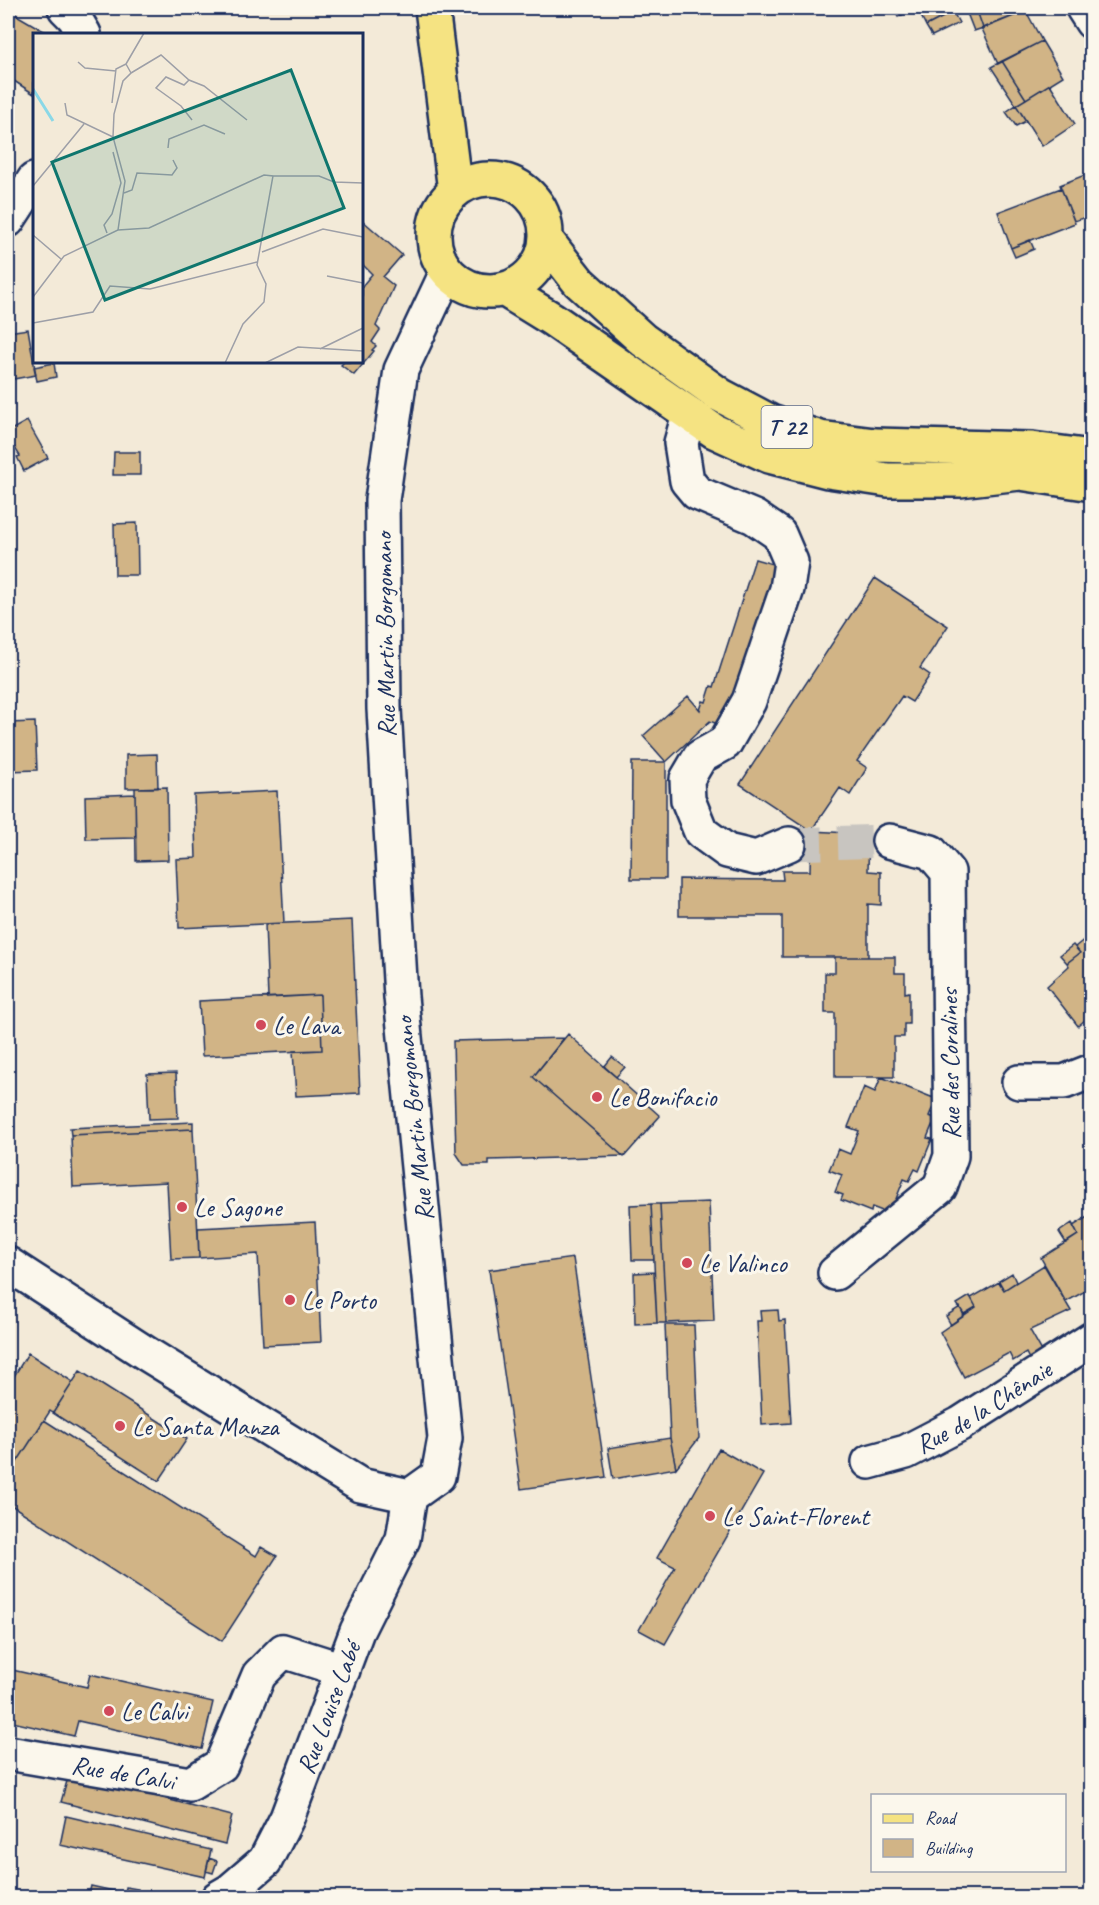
<svg xmlns="http://www.w3.org/2000/svg" width="1099" height="1905" font-family="Caveat,sans-serif">
<style>
.building{fill:#d1b486;stroke:#1b2f5e;stroke-width:1.5}
.lines{fill:none;stroke-linecap:round;stroke-linejoin:round}
.minor-tunnel{stroke:#c8c5c0;stroke-width:33;stroke-dasharray:33 16;stroke-linecap:butt}
.minor-casing{stroke:#1b2f5e;stroke-width:38}
.major-casing{stroke:#1b2f5e;stroke-width:38}
.minor{stroke:#fbf7ec;stroke-width:33}
.major{stroke:#f5e382;stroke-width:33}
.poi-dot{fill:#d1495b;stroke:#fbf7ec;stroke-width:2}
.labels{text-anchor:middle;dominant-baseline:central;stroke-width:6;stroke-linejoin:round;paint-order:stroke}
.shield{fill:#fbf7ec;stroke:#5e6b89;stroke-width:1.5}
.shield-label{font-size:24px;font-weight:bold;fill:#1b2f5e}
.street-label{font-size:26px;fill:#1b2f5e;stroke:#fbf7ec}
.poi-label{font-size:26px;fill:#1b2f5e;stroke:#fbf7ec;text-anchor:start}
.inset-river{fill:none;stroke:#8ad8e7;stroke-width:3}
.inset-road{fill:none;stroke:#9d9fa7;stroke-width:1.5}
.view{fill:#0f766e;fill-opacity:0.15;stroke:#0f766e;stroke-width:3}
.inset-edge{fill:none;stroke:#1b2f5e;stroke-width:3}
</style>
<rect width="100%" height="100%" fill="#f3ead8"/>
<filter id="ink" filterUnits="userSpaceOnUse"><feTurbulence type="fractalNoise" baseFrequency=".0167" numOctaves="2"/><feDisplacementMap in="SourceGraphic" scale="12" xChannelSelector="R" yChannelSelector="G"/><feConvolveMatrix kernelMatrix="1 2 1 2 8 2 1 2 1" color-interpolation-filters="sRGB"/></filter>
<g filter="url(#ink)">
<path class="building" d="M893 8H916L898 17Z
M917 8H960L926 26Z
M965 8H976L983 28 974 31Z
M976 8H1024L1026 11 983 28Z
M8 10 49 34H34V94L8 77Z
M1026 11 1042 41 998 64 982 29Z
M953 12 959 23 932 36 926 26Z
M1042 41 1063 76 1026 99 1002 61Z
M1002 61 1026 99 1016 105 991 67Z
M1050 84 1075 124 1042 146 1016 105Z
M1016 105 1026 121 1016 126 1006 112Z
M1092 172V215L1074 221 1060 185Z
M1061 188 1075 223 1011 248 998 212Z
M362 220 402 255 383 277 394 286 376 326 380 330 372 342 376 346 372 350 374 351 354 375 341 365 344 362H362V286L372 274 362 264Z
M1030 240 1034 249 1015 257 1011 248Z
M28 329 36 375 8 380V332Z
M54 363 56 377 37 381 34 367Z
M27 421 48 458 24 471 17 457 20 456 15 448 8 452V423L11 430Z
M114 452H140V475H113Z
M137 523 138 575H115L114 524Z
M755 559 779 566 731 710 723 726 710 721 666 762 643 736 688 696 700 710 703 701 706 702 711 686 714 687Z
M875 578 948 626 920 668 930 675 912 702 902 696 857 761 867 768 850 795 840 788 811 831 740 784Z
M35 722 37 770 8 771V723Z
M157 754 158 788H126V755Z
M632 762H666V879H631Z
M167 787 168 860 136 861 135 788Z
M277 791 284 923 179 928 176 859 196 858 194 795Z
M135 794 136 838 86 839 85 796Z
M811 831 869 834 868 871 881 872V905L868 904V957H782V916H679V879L783 880 782 871H810Z
M352 920 360 1093 296 1096 293 1051 322 1050 320 995 268 998 265 924Z
M1092 933V1014L1078 1026 1047 986 1069 966 1067 963 1080 953 1075 947Z
M1073 945 1080 953 1067 963 1060 955Z
M835 957H895V973H905V993L909 992V1024H904V1037H894V1077H835V1013H825V973H835Z
M320 995 322 1050 202 1056 199 1001Z
M568 1034 660 1116 624 1157 533 1077Z
M564 1038 533 1077 623 1156 489 1160V1165H464L456 1153 453 1041Z
M612 1057 625 1067 616 1077 604 1067Z
M176 1073 178 1118 149 1119 147 1074Z
M881 1077 936 1099 929 1116 935 1118 927 1138 932 1139 919 1171 915 1169 909 1181 904 1179 890 1214 872 1207 871 1212 841 1200 843 1195 835 1192 842 1175 829 1170 838 1149 850 1154 859 1131 848 1127 864 1087 875 1092Z
M193 1122V1129L71 1135 70 1128Z
M193 1129 199 1258 171 1259 167 1182 73 1187 71 1135Z
M709 1202 714 1321 666 1323 660 1204Z
M651 1204 654 1260H632L630 1205Z
M651 1204H660L666 1323H657Z
M1092 1214V1287L1066 1302 1041 1258 1078 1235 1073 1226Z
M315 1222 321 1342 263 1345 258 1254 199 1258 198 1228Z
M1072 1223 1078 1235 1066 1243 1059 1232Z
M573 1258 606 1477 521 1489 489 1270Z
M1044 1265 1071 1311 1030 1330 1044 1355 1030 1361 1026 1353 1013 1361 1009 1353 964 1377 940 1332 976 1307 971 1298 999 1282 1004 1290Z
M654 1272 657 1323 635 1324 634 1273Z
M1012 1273 1016 1282 1004 1290 999 1281Z
M970 1296 976 1307 964 1314 957 1304Z
M960 1307 964 1316 951 1325 946 1316Z
M778 1310 779 1321 785 1320 791 1423 762 1425 757 1321H761L760 1311Z
M665 1325H694L699 1438 676 1468 670 1438Z
M28 1353 73 1382 53 1413 50 1411 8 1476V1386Z
M80 1371 187 1439 159 1481 53 1413Z
M44 1420 256 1556 261 1547 277 1556 222 1641 8 1503V1476Z
M670 1438 676 1468 613 1479 608 1448Z
M719 1449 763 1474 665 1644 639 1630 675 1567 657 1558Z
M8 1669 87 1687 90 1674 213 1702 202 1749 78 1721 74 1736 8 1721Z
M69 1774 232 1816 225 1844 61 1802Z
M66 1816 211 1850 205 1877 60 1845Z
M8 1842 12 1843 8 1869Z
M209 1858 217 1861 213 1873 206 1871Z
M91 1886 136 1896 140 1898H88Z
M126 1887 138 1889 136 1896 125 1894Z"/>
<g class="lines">
<path class="minor-tunnel" d="M789 844 889 841"/>
<g class="minor-casing">
<g id="minor">
<path d="M65 8 74 17 84 34"/>
<path d="M1083 8 1092 22"/>
<path d="M8 220 34 180"/>
<path d="M689 414 681 443 687 481 697 493 754 517 779 534 791 562 787 589 749 701 725 743 700 757 687 779 688 800 701 832 727 851 756 858 789 844"/>
<path d="M1019 1082H1064L1092 1071"/>
<path d="M8 1264 147 1354 360 1485 410 1496 438 1476 445 1438 401 997 384 709 382 500 401 370 447 272"/>
<path d="M835 1273 940 1187 951 1156 948 872 931 852 889 841"/>
<path id="s1" d="M869 1462 906 1452 960 1424 1092 1339"/>
<path id="s2" d="M8 1753 190 1784 221 1765 259 1675 283 1651 343 1670"/>
<path id="s3" d="M218 1898 230 1891 265 1861 287 1818 357 1631 403 1539 410 1496"/>
</g>
</g>
<g class="major-casing">
<path id="major" d="M432 8 455 191
M434 235a56 56 0 1 1 112 0a56 56 0 1 1-112 0Z
M547 241 579 282 643 340 720 395 771 422 820 438 875 445 1032 449 1092 457
M505 290 552 319 714 431 769 456 828 471 888 480H960L1020 473 1092 484"/>
</g>
<use href="#minor" class="minor"/>
<use href="#major" class="major"/>
</g>
</g>
<g class="poi-dot">
<circle cx="261" cy="1025" r="6"/>
<circle cx="597" cy="1097" r="6"/>
<circle cx="182" cy="1207" r="6"/>
<circle cx="687" cy="1263" r="6"/>
<circle cx="290" cy="1300" r="6"/>
<circle cx="120" cy="1426" r="6"/>
<circle cx="710" cy="1516" r="6"/>
<circle cx="109" cy="1711" r="6"/>
</g>
<g class="labels">
<rect class="shield" x="761.5" y="406" width="51" height="42" rx="4.5"/>
<g class="shield-label">
<text x="787" y="427">T 22</text>
</g>
<g class="street-label">
<text transform="translate(385 635) rotate(-91)">Rue Martin Borgomano</text>
<text transform="translate(950 1064) rotate(-91)">Rue des Coralines</text>
<text transform="translate(414 1119) rotate(-96)">Rue Martin Borgomano</text>
<text stroke="none"><textPath href="#s1" startOffset="128">Rue de la Chênaie</textPath></text>
<text stroke="none"><textPath href="#s3" startOffset="226">Rue Louise Labé</textPath></text>
<text stroke="none"><textPath href="#s2" startOffset="117">Rue de Calvi</textPath></text>
</g>
<g class="poi-label">
<text x="273" y="1025">Le Lava</text>
<text x="609" y="1097">Le Bonifacio</text>
<text x="194" y="1207">Le Sagone</text>
<text x="699" y="1263">Le Valinco</text>
<text x="302" y="1300">Le Porto</text>
<text x="132" y="1426">Le Santa Manza</text>
<text x="722" y="1516">Le Saint-Florent</text>
<text x="121" y="1711">Le Calvi</text>
</g>
</g>
<g transform="translate(33 33)">
<rect width="330" height="330" fill="#f3ead8"/>
<path class="inset-river" d="M0 56 20 88"/>
<path class="inset-road" d="M45 29 52 35 83 38M93 31 111 0M98 40 128 22 156 47 171 53 214 87M156 47 151 52 133 44 123 55 148 73 159 87M32 70 34 82 80 104M79 70 83 36 93 31M135 115 136 106 171 92 192 101M240 143H286L301 149 330 150M0 153 51 91M91 160 99 157 104 140 139 142 144 135 140 127M85 197 116 195 231 142 240 143 224 232 233 251 231 269 210 291 192 330M74 200 71 192 79 181 88 150 80 119M0 202 28 226M229 219 290 196 330 204M294 243 330 250M0 264 31 223 85 197 92 148 80 104 81 81 90 48 98 40 93 31M0 290 60 279 77 253 117 256 224 229M287 316 330 295M232 330 265 314 330 318"/>
<path class="view" d="M258 37 311 175 72 267 19 129Z"/>
<rect width="330" height="330" class="inset-edge"/>
</g>
<rect width="1099" height="1905" fill="none" stroke="#fbf7ec" stroke-width="30"/>
<rect x="15" y="15" width="1069" height="1875" fill="none" stroke="#1b2f5e" stroke-width="2" filter="url(#ink)"/>
<rect x="871" y="1794" width="195" height="78" fill="#fbf7ec" stroke="#a1a7b3" stroke-width="1.5"/>
<rect x="883" y="1814" width="30" height="9" fill="#f5e382" stroke="#a1a7b3" stroke-width="1.5"/>
<text x="925" y="1824" font-size="18" fill="#1b2f5e">Road</text>
<rect x="883" y="1839" width="30" height="18" fill="#d1b486" stroke="#a1a7b3" stroke-width="1.5"/>
<text x="925" y="1854" font-size="18" fill="#1b2f5e">Building</text>
</svg>
